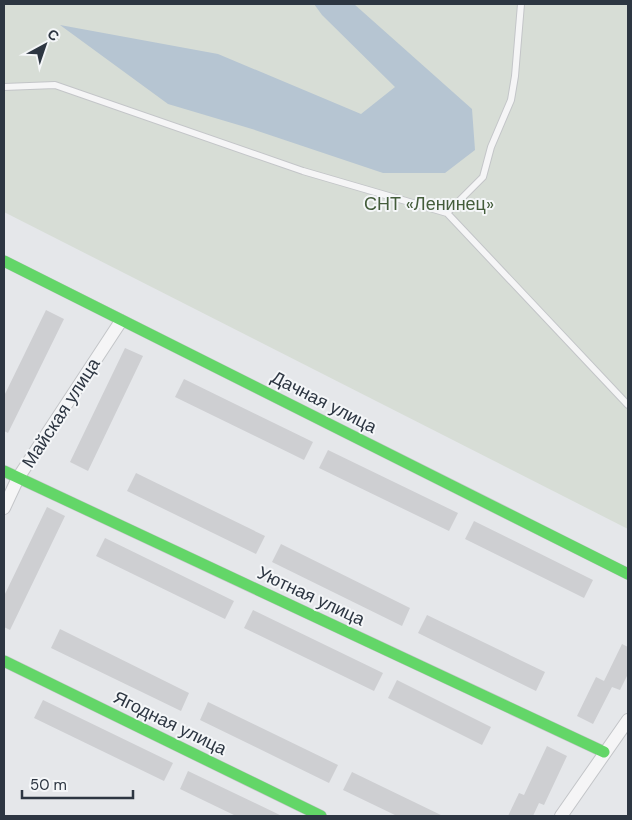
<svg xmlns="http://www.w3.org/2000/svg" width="632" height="820" font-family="'DM Sans',sans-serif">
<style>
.green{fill:#d7ddd6}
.water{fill:#b6c5d2}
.building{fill:#cecfd2}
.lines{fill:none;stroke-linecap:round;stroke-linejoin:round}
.lane-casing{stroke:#c3c5c8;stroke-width:8}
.street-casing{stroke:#c3c5c8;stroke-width:14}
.fast-casing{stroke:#c3c5c8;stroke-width:12}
.lane{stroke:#f5f5f6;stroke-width:6}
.street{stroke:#f5f5f6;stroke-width:12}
.fast{stroke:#63d668;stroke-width:11}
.labels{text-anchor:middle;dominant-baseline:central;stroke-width:4;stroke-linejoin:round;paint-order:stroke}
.park-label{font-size:18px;fill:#445d3b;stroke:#f4f6f8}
.street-label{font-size:18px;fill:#2d3642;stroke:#f4f6f8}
</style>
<rect width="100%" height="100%" fill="#e5e7ea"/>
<path class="green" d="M4 4H628V529L4 212Z"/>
<path class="water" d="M314 4H354L472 109 475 150 445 173H383L252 129 168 104 60 25 218 54 361 114 395 87 322 15Z"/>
<path class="building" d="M46 310 64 319 8 433 4 431V396Z
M125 348 143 356 88 471 70 462Z
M184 379 313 442 304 460 175 397Z
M328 450 458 513 449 531 319 468Z
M136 473 265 536 256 554 127 491Z
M47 507 65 516 10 630 4 627V596Z
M474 521 593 580 584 598 465 539Z
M105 538 234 601 225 619 96 556Z
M281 544 410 608 402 626 272 562Z
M253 610 383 673 374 691 244 628Z
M427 615 545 672 536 691 418 633Z
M60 629 189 693 181 711 51 648Z
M622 644 628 647V674L620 690 612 687 593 724 577 716 596 677 604 681Z
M397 680 491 727 482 745 388 698Z
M43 700 173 763 164 781 34 718Z
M208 702 338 765 329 783 200 720Z
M547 746 567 756 544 805 539 803 533 816H508L519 793 524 795Z
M188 771 282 816H236L180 789Z
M352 772 443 816H397L343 790Z"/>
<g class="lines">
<g class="lane-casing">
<path id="lane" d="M521 4 515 76 511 100 491 147 483 177 447 213 628 405
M4 87 55 85 303 171 447 213"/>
</g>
<g class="street-casing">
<path id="street" d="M4 508 18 478 121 321
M561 816 628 720"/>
</g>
<g class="fast-casing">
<path id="fast" d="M4 261 628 574
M4 471 604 752
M4 661 321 816"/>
</g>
<use href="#lane" class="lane"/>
<use href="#street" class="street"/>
<use href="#fast" class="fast"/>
</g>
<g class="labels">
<g class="park-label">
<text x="429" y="204">СНТ «Ленинец»</text>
</g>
<g class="street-label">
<text transform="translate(324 402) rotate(27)">Дачная улица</text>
<text transform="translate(61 413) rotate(-57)">Майская улица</text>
<text transform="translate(311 596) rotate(25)">Уютная улица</text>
<text transform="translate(170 723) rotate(26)">Ягодная улица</text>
</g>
</g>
<rect width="632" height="820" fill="none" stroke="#2d3642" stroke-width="10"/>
<g transform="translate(45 45) rotate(40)" stroke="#f4f6f8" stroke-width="4" paint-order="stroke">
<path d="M0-4L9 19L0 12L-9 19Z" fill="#2d3642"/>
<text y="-8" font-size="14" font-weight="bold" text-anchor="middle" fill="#2d3642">С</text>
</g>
<path d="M22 790v8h111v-8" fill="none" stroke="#2d3642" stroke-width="2.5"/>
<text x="30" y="790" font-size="15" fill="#2d3642" stroke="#f4f6f8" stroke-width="4" paint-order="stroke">50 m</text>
</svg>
